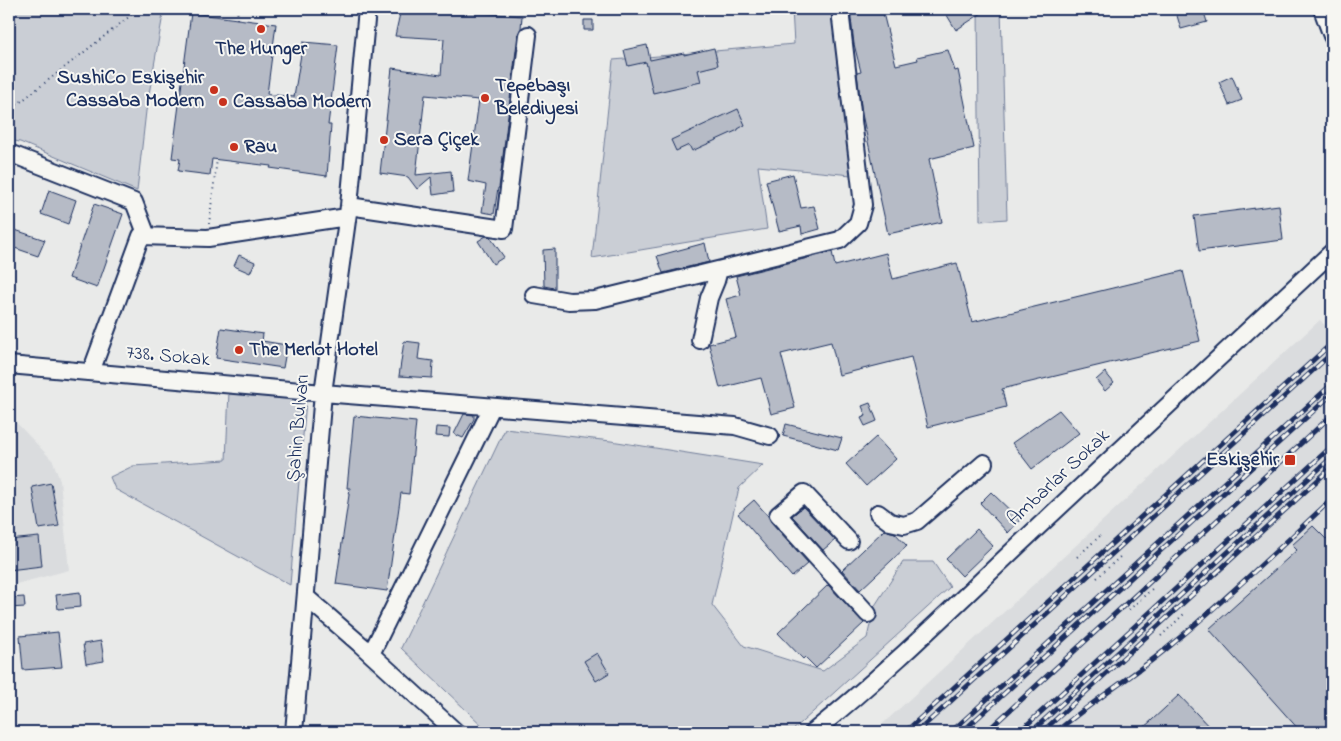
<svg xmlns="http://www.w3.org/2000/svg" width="1341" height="741" font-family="'Indie Flower',sans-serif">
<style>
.built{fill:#dadcde}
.green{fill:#caced5;stroke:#727e9a}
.building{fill:#b6bbc6;stroke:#1b2f5e}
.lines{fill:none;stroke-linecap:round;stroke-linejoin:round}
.minor-casing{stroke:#1b2f5e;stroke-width:20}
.path{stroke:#1b2f5e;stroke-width:2;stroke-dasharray:1 4;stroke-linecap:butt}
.minor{stroke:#f6f6f2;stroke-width:16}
.rail-casing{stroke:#1b2f5e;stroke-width:5}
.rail{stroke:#f6f6f2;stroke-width:3;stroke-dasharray:9;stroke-linecap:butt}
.poi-dot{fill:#c8321e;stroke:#f6f6f2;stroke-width:2}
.labels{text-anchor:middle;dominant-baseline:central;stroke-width:4;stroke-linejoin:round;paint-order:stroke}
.poi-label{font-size:20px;font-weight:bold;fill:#1b2f5e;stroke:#f6f6f2;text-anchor:start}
.street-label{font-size:20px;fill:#1b2f5e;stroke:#f6f6f2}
</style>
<rect width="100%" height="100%" fill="#e9eae9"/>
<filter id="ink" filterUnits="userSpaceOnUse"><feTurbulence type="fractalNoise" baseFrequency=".02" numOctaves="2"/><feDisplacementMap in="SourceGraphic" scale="10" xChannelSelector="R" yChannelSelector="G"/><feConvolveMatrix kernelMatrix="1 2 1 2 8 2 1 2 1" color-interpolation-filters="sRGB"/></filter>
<g filter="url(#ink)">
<path class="built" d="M1320 320 1332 333V732H874Z
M9 415 53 461 60 481 69 570 9 586Z"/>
<path class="green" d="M9 9H164L146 111 137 191 20 142 9 140Z
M792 9H843L862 176 758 166 767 229 592 258 613 60 794 44Z
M978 9H1001L1007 219 980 221Z
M229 391 306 401 290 585 115 489 110 477 133 466 226 460Z
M505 429 611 441 763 465 739 488 712 605 744 646 823 671 867 638 874 607 903 562H933L950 587 791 732H489L401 648Z"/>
<path class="building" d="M401 9H427L522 16 521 28 518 34 499 188H498L494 214 482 212 486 185 468 181 479 100 425 95 416 175 451 171 453 192 433 195 431 177 417 189 408 177 380 173 392 68 441 75 444 39 395 36Z
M862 9H882L896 65 918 60 917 57 948 50 955 71 958 70 974 148 929 159 942 222 888 234 862 114 857 73 861 72 854 44 851 18V12Z
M951 9H988L956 30 945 12Z
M1175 9H1203L1207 22 1181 29Z
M191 13 276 24 267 94 294 97 303 42 338 45 328 125H331L327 176 270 168 271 166 212 159 210 175 178 171 180 159 172 158Z
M584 20H593V30H584Z
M647 45 650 60 684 53V55L714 48 718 65 698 70 701 82 653 93 646 62 628 66 624 50Z
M1232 76 1242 100 1229 105 1219 82Z
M738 109 745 125 738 129V130L692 151 689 145 676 151 671 140Z
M793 174 801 208 814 206 820 229 802 234 801 226 779 231 766 181Z
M49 190 76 200 68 224 41 214Z
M94 204 123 214 97 288 69 278Z
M1279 205 1283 240 1199 251 1194 216Z
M9 228 45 240 38 256 9 246Z
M486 236 490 237 504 257 493 264 478 241Z
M705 243 709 262 663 273 657 256Z
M555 249V288H554L544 286 543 250Z
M832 252 835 266 886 253 893 279 957 263 972 322 1183 271 1200 341 1002 389 1006 407 928 427 911 357 839 375 831 342 781 354 795 408 771 414 761 378 720 388 709 344 736 337 726 299 741 295 736 276Z
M239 255 255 262 250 273 234 266Z
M221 328 263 334 262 341 287 345 283 368 216 358Z
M404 341 420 343 418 359 433 361 432 378 399 376Z
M1105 372 1114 383 1105 391 1096 380Z
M870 403 877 421 865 426 861 418 866 416 862 406Z
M1059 410 1079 433 1032 469 1012 443Z
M464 414 474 415V419L463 438 454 434Z
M354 416 416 422 409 494 401 493 387 591 336 584 350 488H347Z
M786 424 842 438 838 450 783 436Z
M436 427 450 428 449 437 435 436Z
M876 437 896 459 866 486 846 464Z
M51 483 59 526 39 529 32 487Z
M991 492 1020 520 1008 533 980 503Z
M754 500 768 516 771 522 808 563 792 577 738 514Z
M803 507 835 540 823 550 792 516Z
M1313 526 1326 539 1332 533V732H1301L1209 629 1297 550 1292 545Z
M977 529 993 546 962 576 946 559Z
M884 530 895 533 907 546 860 590 842 570Z
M39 537 42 566 9 570V540Z
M828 585 864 623 816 668 805 657 803 659 778 633Z
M80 592 81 607 58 609 56 595Z
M24 597 25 607 9 608V598Z
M58 632 62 667 23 670 20 636Z
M101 641 104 661 86 664 83 644Z
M597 653 609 673 596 681 584 661Z
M1179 695 1214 732H1139Z"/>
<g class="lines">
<g class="minor-casing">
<path id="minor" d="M1322 9 1332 36
M9 153 134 202 147 236
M349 206 504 229 528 35
M534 295 569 301 595 300 840 240 858 223 863 205 841 19V9
M700 340 709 298 716 281 719 270
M9 365 323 393 735 426 770 436
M91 372 141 236 208 238 347 217
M878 513 890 522 904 525 917 521 984 463
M849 541 804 493 778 515 868 614
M306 597 361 645 456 732
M371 654 492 407
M294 732 323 393 349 206 367 9
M813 732C887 673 954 606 1023 541 1126 444 1229 348 1332 252"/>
</g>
<path class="path" d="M237 19 238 9
M9 111 139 9
M209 224 217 159
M1077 557 1101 535
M1097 578 1121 556
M1129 610 1153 588
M1161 636 1184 614"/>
<use href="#minor" class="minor"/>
<g class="rail-casing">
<path id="rail" d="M905 732 1332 343
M917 732 1332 353
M951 732 1332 384
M962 732 1332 394
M986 732 1332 415
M1019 732 1332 446
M1031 732 1332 457
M1042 732 1332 467
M1056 732C1092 701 1134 676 1171 645 1227 599 1279 548 1332 499"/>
</g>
<use href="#rail" class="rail"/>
</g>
</g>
<g class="poi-dot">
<circle cx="261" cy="29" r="5"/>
<circle cx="214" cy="90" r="5"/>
<circle cx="485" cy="98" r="5"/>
<circle cx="223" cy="102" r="5"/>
<circle cx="384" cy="140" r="5"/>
<circle cx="234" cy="147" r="5"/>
<circle cx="239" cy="350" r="5"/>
<rect x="1284" y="454" width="12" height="12" rx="2.5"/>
</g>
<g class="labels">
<g class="poi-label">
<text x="261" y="49" text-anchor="middle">The Hunger</text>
<text x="204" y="78" text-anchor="end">SushiCo Eskişehir<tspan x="204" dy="23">Cassaba Modern</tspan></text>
<text x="495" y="86">Tepebaşı<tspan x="495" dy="23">Belediyesi</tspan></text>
<text x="233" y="102">Cassaba Modern</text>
<text x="394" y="140">Sera Çiçek</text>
<text x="244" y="147">Rau</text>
<text x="249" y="350">The Merlot Hotel</text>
<text x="1279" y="460" text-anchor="end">Eskişehir</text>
</g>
<g class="street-label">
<text transform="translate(168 357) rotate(5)">738. Sokak</text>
<text transform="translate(299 428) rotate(-85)">Şahin Bulvarı</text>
<text transform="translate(1059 478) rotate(-43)">Ambarlar Sokak</text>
</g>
</g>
<rect width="1341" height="741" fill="none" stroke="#f6f6f2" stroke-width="30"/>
<rect x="15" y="15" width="1311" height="711" fill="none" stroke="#1b2f5e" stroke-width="2" filter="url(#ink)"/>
</svg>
